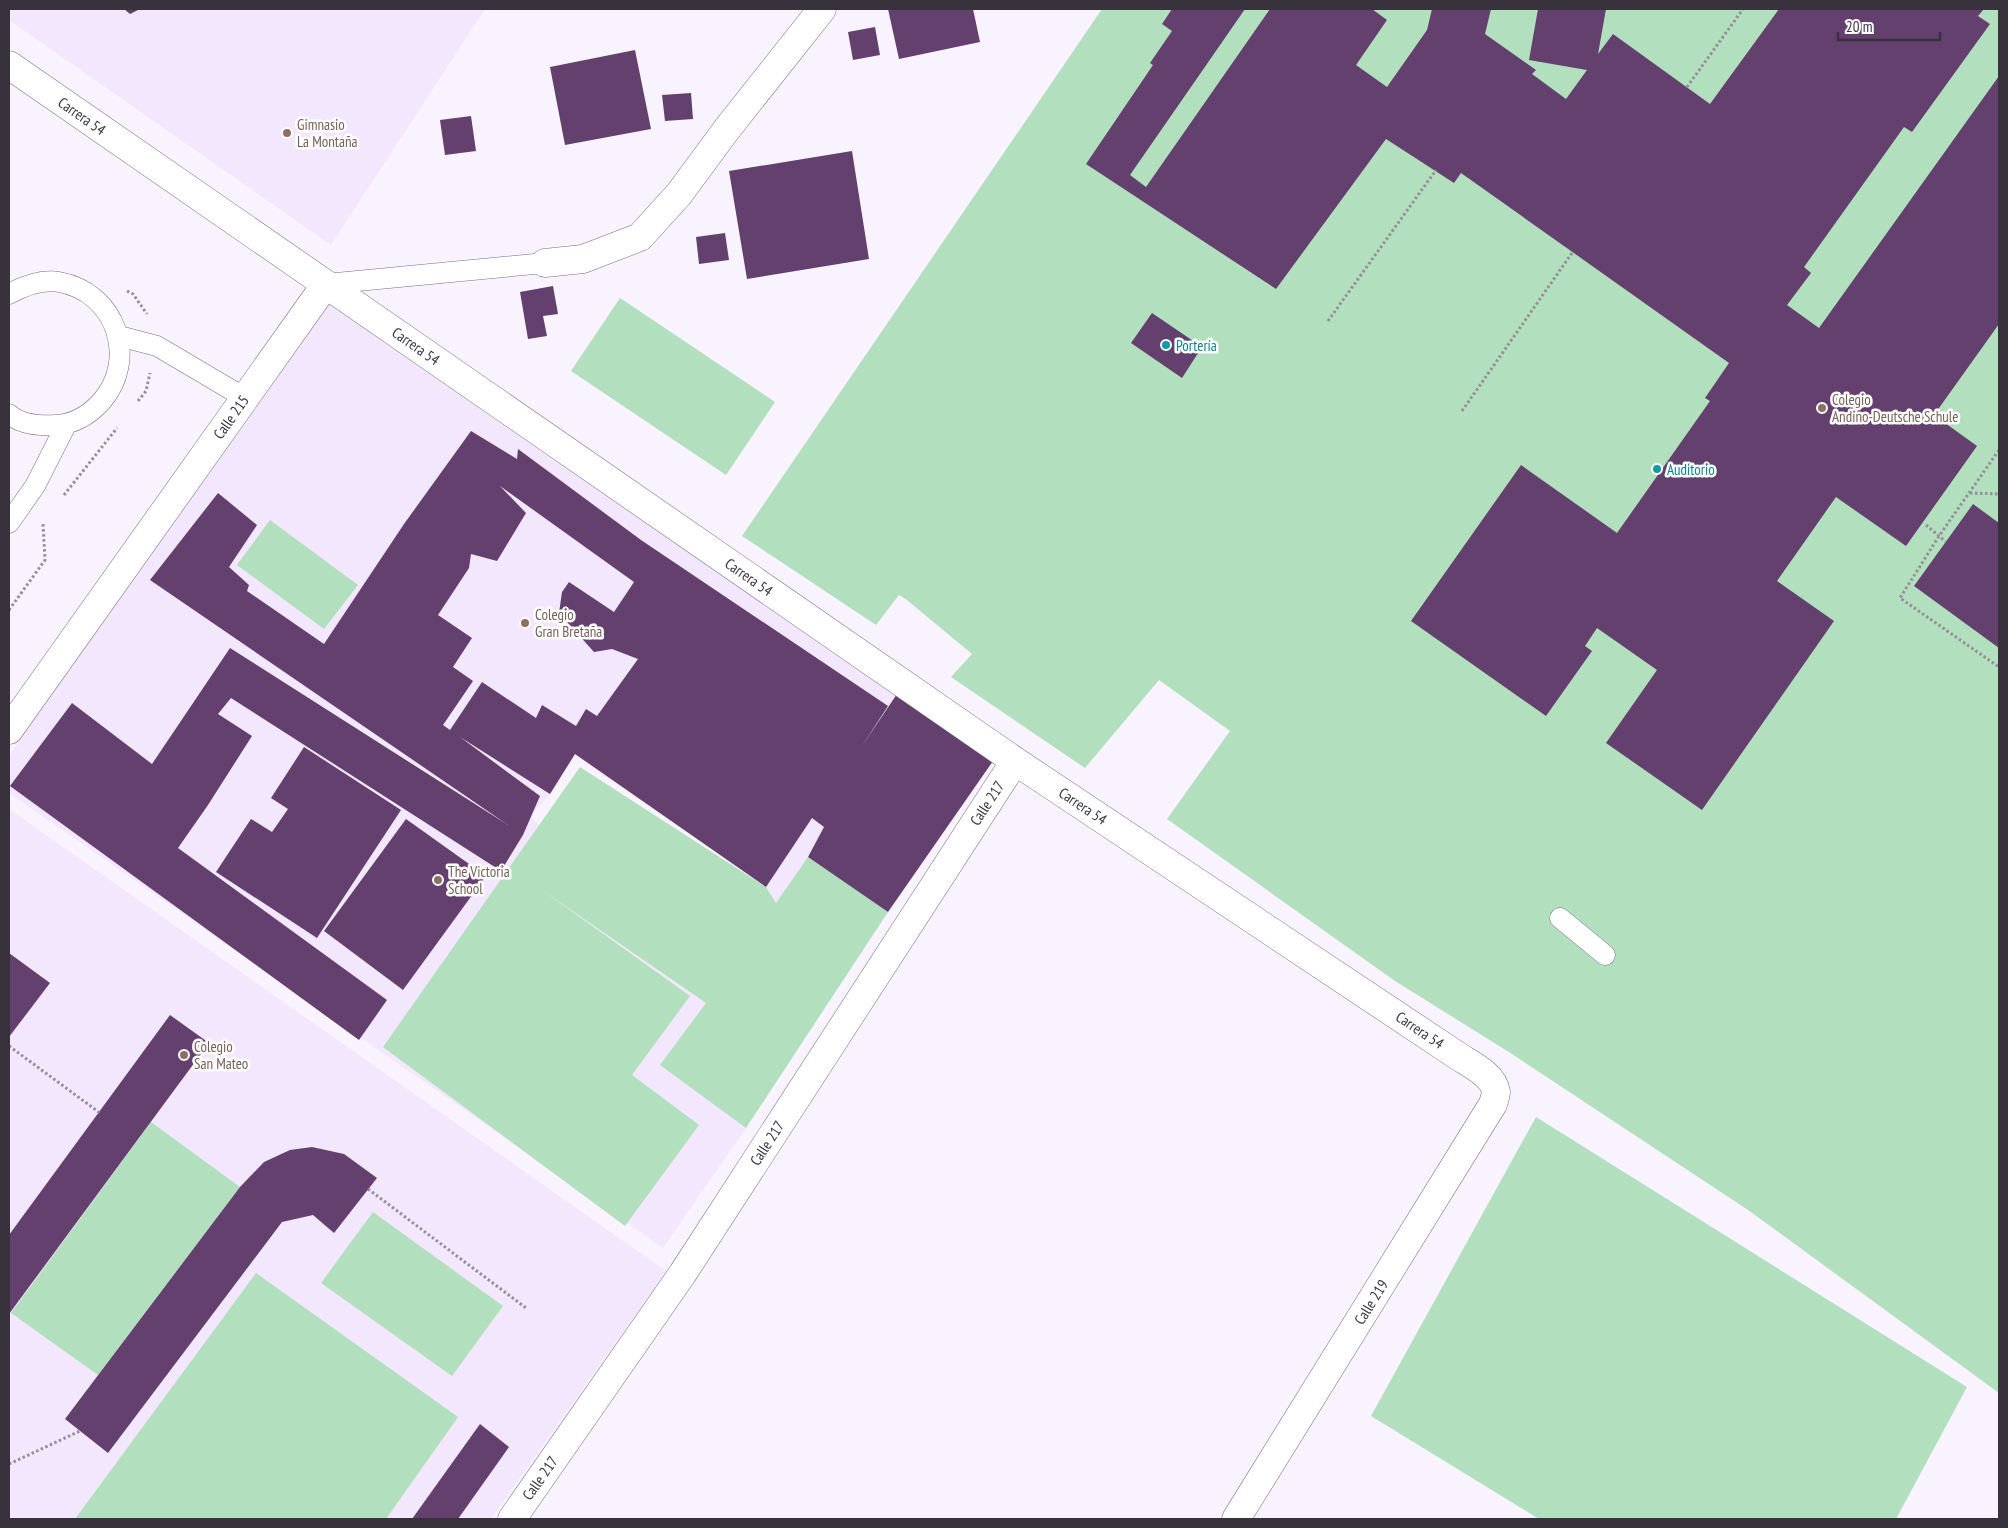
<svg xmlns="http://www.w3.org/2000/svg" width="2008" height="1528" font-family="'PT Sans Narrow',sans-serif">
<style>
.built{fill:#f2e7fd;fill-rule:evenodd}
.green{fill:#b2dfbd}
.building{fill:#63406d;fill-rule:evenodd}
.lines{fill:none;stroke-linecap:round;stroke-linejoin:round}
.service-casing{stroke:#7b6d87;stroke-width:21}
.minor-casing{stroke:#7b6d87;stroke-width:29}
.path{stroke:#958f9a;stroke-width:3;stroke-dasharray:2.5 2.5;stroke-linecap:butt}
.service{stroke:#fff;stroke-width:20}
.minor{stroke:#fff;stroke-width:28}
.education-dot{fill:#8d6e63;stroke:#fff;stroke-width:2}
.culture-dot{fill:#0f9aa8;stroke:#fff;stroke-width:2}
.labels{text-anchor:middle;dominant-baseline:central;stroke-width:5;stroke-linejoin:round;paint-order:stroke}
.street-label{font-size:15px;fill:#38323d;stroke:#fff}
.education-label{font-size:15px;fill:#785e54;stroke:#fff;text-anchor:start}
.culture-label{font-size:15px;fill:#0d838f;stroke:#fff;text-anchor:start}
</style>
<rect width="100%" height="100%" fill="#f9f3ff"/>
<path class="built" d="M9 9H485L331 245 9 20Z
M328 298 993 761 751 1110 746 1128 663 1248 9 793V756ZM575 754 766 887 775 902 540 826 530 816 550 794Z
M9 809 666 1271 491 1519H9Z"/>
<path class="green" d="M1102 9H1999V1393L1748 1210 1512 1054 1395 981 1167 819 1230 731 1159 680 1085 768 951 677 972 654 907 600 899 595 876 625 742 536Z
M620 298 775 402 726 475 571 371Z
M270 520 358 585 324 629 237 565Z
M580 767 766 887 776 903 808 857 888 912 746 1128 660 1065 706 1003 542 890 690 996 632 1075 699 1125 625 1226 383 1047Z
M1536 1117 1967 1387 1896 1519H1539L1371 1416Z
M151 1122 240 1187 98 1375 11 1313Z
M373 1212 503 1306 452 1376 321 1283Z
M256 1273 458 1417 386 1519H75Z"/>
<path class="building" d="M124 9H140L130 14Z
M888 9H973L980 42 899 59Z
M1172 9H1245L1130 175 1146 187 1270 9H1372L1387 20 1356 65 1387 87 1427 30 1432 9H1491L1485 34 1536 70 1532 74 1566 99 1587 70 1529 60 1538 9H1606L1598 54 1613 34 1710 104 1779 9H1984L1978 16 1990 24 1912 132 1904 127 1804 267 1811 273 1787 305 1819 328 1999 76V324L1934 415 1977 446 1906 546 1836 497 1777 581 1834 621 1702 810 1606 743 1657 670 1597 628 1585 646 1592 651 1546 716 1411 621 1521 465 1617 533 1710 401 1705 398 1729 363 1461 173 1454 183 1386 139 1276 289 1086 164 1153 65 1150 63 1172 31 1162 24Z
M875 27 880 55 853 60 848 32Z
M635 50 651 129 565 145 550 67Z
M691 93 693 119 665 121 662 95Z
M471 116 476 151 445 155 440 120Z
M852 151 869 259 747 279 729 171Z
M725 233 729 260 699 264 696 237Z
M553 286 558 314 543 316 547 336 528 339 520 292Z
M1152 313 1202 347 1182 378 1131 343Z
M471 431 517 459 518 449 641 540 888 706 862 746 897 694 993 761 888 912 808 857 824 827 812 818 766 887 575 754 550 794 460 737 540 796 523 835 501 871 231 698 218 714 252 736 208 805 178 848 387 1000 359 1040 10 786 72 703 152 764 230 648 508 825 150 580 218 493 257 525 229 567 249 585 247 591 324 644 404 524ZM500 486 634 582 614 612 569 582 562 592 559 613 594 652 612 649 638 659 597 716 586 709 576 726 542 705 536 718 482 682 450 730 443 725 473 681 453 667 472 638 438 615 469 568 471 554 497 561 526 513Z
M1973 504 1999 523V648L1914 586Z
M304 747 401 810 317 938 216 872 251 819 272 832 288 809 271 798Z
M406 819 486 876 403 990 324 931Z
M9 953 50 983 9 1037Z
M170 1015 209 1043 9 1314V1235Z
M312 1147 344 1154 377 1178 334 1233 313 1215 282 1222 108 1453 65 1419 240 1187 264 1162 290 1150Z
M480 1424 509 1447 458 1519H412Z"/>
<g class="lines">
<g class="service-casing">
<path id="service" d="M326 284 545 263
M9 294C24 286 41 279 59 282 116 292 139 359 101 402 89 415 73 424 56 425 40 426 21 425 9 414
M119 336 157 346 245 398
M9 523 35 486 66 425
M1560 918 1605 955"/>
</g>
<g class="minor-casing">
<path id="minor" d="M9 65 1015 761 1458 1056C1470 1064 1494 1075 1496 1092 1496 1095 1494 1100 1493 1104L1236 1519
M545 263 583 259 640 237 679 194 727 129 822 9
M9 730 326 284
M512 1519 683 1273 1015 761"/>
</g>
<path class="path" d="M1687 87 1743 9
M127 291 133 294 147 314
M1328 321 1436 170
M138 401 146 391 150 373
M1462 411 1572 253
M1999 450 1939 536 1900 598 1999 667
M1970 493 1999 494
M64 495 117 428
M1926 525 1946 542
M9 610 45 560 43 524
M9 1046 100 1113
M368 1189 526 1308
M9 1464 80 1431"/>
<use href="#service" class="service"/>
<use href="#minor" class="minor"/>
</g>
<g class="education-dot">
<circle cx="287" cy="133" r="5"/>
<circle cx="1822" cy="408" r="5"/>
<circle cx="525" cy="623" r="5"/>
<circle cx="438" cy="880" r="5"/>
<circle cx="184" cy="1055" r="5"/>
</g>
<g class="culture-dot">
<circle cx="1166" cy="345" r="5"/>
<circle cx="1657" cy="469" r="5"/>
</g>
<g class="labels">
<g class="street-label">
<text transform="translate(82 116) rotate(35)">Carrera 54</text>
<text transform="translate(416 346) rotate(35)">Carrera 54</text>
<text transform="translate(231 417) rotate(-55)">Calle 215</text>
<text transform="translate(749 577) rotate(35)">Carrera 54</text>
<text transform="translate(987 803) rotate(-57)">Calle 217</text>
<text transform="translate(1083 806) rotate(34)">Carrera 54</text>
<text transform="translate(1420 1030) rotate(34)">Carrera 54</text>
<text transform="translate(767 1143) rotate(-57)">Calle 217</text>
<text transform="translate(1371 1302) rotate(-58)">Calle 219</text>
<text transform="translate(540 1478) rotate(-55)">Calle 217</text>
</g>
<g class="education-label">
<text x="297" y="124">Gimnasio<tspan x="297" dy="17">La Montaña</tspan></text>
<text x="1832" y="399">Colegio<tspan x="1832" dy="17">Andino-Deutsche Schule</tspan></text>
<text x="535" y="614">Colegio<tspan x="535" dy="17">Gran Bretaña</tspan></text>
<text x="448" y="871">The Victoria<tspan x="448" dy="17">School</tspan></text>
<text x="194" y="1046">Colegio<tspan x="194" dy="17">San Mateo</tspan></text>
</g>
<g class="culture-label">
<text x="1176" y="345">Portería</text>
<text x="1667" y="469">Auditorio</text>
</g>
</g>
<rect width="2008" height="1528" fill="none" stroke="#38323d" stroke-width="20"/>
<path d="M1838 32v8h102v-8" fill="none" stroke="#38323d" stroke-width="2.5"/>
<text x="1846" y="32" font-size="15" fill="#38323d" stroke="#ffffff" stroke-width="4" paint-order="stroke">20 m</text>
</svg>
